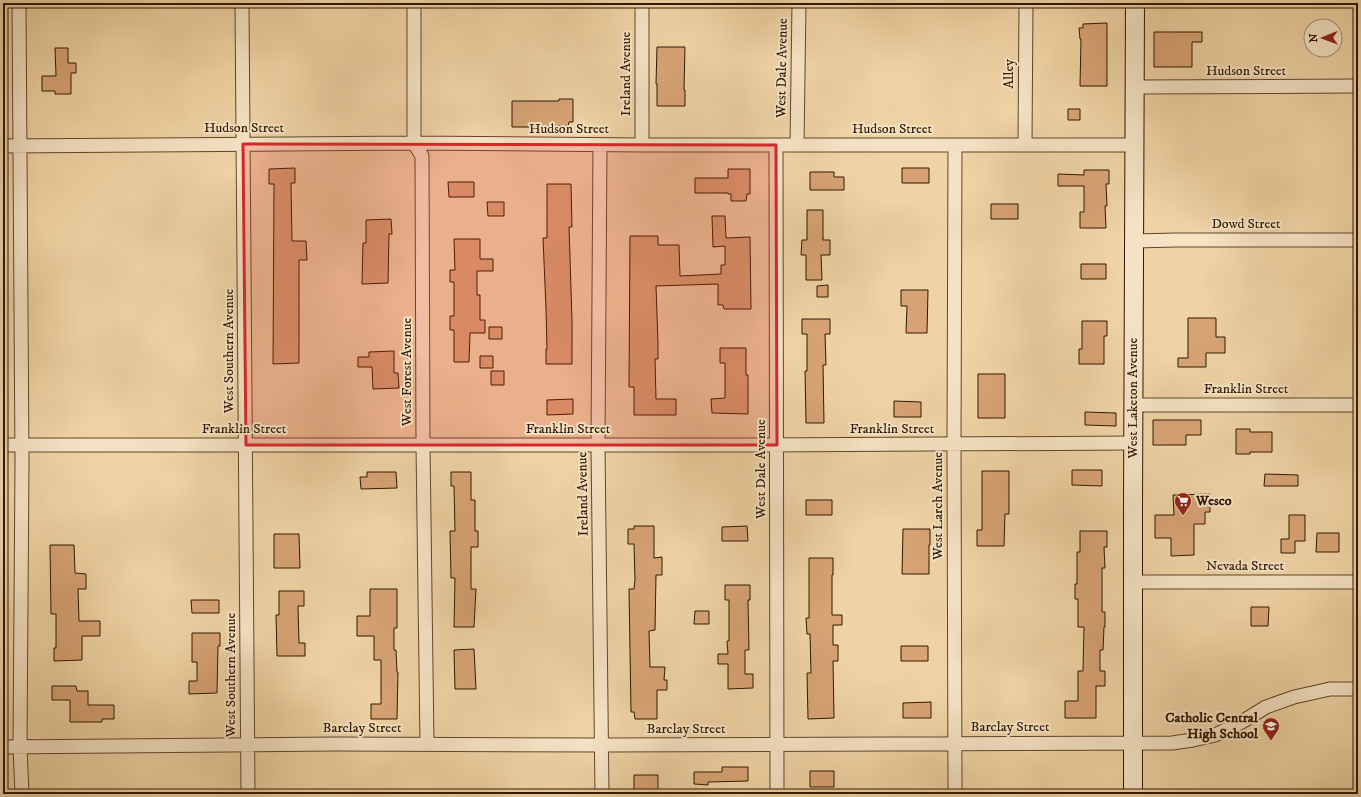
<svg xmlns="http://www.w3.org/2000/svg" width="1361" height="797" font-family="'IM FELL DW Pica',serif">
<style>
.building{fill:#d7a374;stroke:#301800}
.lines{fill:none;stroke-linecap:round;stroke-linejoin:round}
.street-casing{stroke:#604729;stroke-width:15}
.secondary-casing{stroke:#301800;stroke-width:20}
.street{stroke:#f5e2c4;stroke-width:13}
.secondary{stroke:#f5e2c4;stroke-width:18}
.marked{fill:#d62828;fill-opacity:0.2;stroke:#d62828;stroke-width:3;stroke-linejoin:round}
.labels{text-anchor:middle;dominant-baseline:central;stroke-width:4;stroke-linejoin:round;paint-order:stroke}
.street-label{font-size:14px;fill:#301800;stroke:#f5e2c4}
.poi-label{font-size:14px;font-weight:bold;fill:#301800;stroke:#f5e2c4;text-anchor:start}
</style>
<rect width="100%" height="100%" fill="#efd3a4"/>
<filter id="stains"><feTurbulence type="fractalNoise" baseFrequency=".005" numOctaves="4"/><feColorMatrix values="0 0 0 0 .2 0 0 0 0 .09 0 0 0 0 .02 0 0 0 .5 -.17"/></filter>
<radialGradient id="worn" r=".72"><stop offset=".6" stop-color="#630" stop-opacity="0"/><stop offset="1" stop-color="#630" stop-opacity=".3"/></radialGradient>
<path class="building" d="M1107 23V86H1080L1081 39H1080L1079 28H1083V24Z
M1154 32H1202V42H1192V67H1154Z
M657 47H685L684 90H685V106H657V84H656Z
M55 48H68V63H76V73H71V94H55V91H42V76H56Z
M559 99H573V122H569L568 126H544V127H512V101H559Z
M1068 109H1080V120H1068Z
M295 168V183H291L292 241H306L307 260H299V363L273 364 274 184H269V169Z
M902 168H929V183H902Z
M728 169H750V194H747L746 201H731V194H728V193H695V178H728Z
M1084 170H1109V184H1106L1107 206H1105L1106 228H1080V212H1084V186H1058V174L1084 175Z
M810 172H834V177H844V190H810Z
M448 182H474V197H449Z
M547 184H571L572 227H569L572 320V364H546V349H547L546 308 543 238H547Z
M487 202H504V216H488Z
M991 204H1018V219H991Z
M807 210H823V240H830V255H821L822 280H806V255H801L802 240H807Z
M712 216H725L726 238 750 237 751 309H724L723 305H718V284L656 286 658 343V359H655L656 399H676V415H634V387H629L630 236H658V245H679L680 276 721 274V265H725V246L713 247Z
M391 219 392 234H389L388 283 362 284 363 243H366V220Z
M454 239H480V259H493V271H477V295H480V320H485V333H470L469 362H454V330H450V316H454V282H450V270H455Z
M1081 264H1106V279H1081Z
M828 285V297H817V286Z
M901 290H928L927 333H906L907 306H901Z
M1188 318H1216V337H1225V353H1206V367H1178V358H1188Z
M802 319H830V334H825L826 365H823L824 423H806L805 371H807V334H802Z
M1082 321H1107V336H1104V364H1079V349H1082Z
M489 327H502V339H489Z
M720 348H746V375H748V414L712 413 711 399 725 398V363H720Z
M394 351V373H398L399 388 373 389 372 367H358V357H369V352Z
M480 356H493V368H480Z
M491 371H504V385H491Z
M978 374H1005V418H978Z
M573 399V414L547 415V400Z
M894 401 921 402V417H894Z
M1085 412 1116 413V426L1085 425Z
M1153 420H1201V435H1186V445H1153Z
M1236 429H1250V432H1272V452H1250V454H1236Z
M1072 470H1102V486L1072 485Z
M982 471H1009V514H1005L1004 546H977V530H982Z
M367 472H396L397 488 361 489 360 477H367Z
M451 472H471V500H475V531H478V547H471V589H476L474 627H454L455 578H451L450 531H455L454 486H451Z
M1265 474 1298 475V486H1264Z
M1210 494V512H1205V524H1194V555L1171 556V538H1155V515H1174L1173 495Z
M806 500H832V515H806Z
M1289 515H1305V541H1295V553H1281V539H1289Z
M634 526H654V558L662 557V575H656L655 630 649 631 650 667H665L664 680H667V690H657V719H635L634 712H631L629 589H634L635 580 634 544H628V529H634Z
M747 526 748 541H722V527Z
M903 529H930V545H929V574H902Z
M1080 531H1107V547H1104L1105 568H1102V612H1105V627H1104L1103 650H1100V671H1105V686H1096V718H1065V701H1078V671H1083L1084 627H1078V599H1075V584H1077V552H1080Z
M1317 533H1339V552H1316Z
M274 534H299L300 568H274Z
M50 545H74L75 573 86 574V589H78L79 621H100V636H82V660L54 661V648H56V614H51Z
M809 558H833V575H832V615H842V625H833V645H838V661H833L834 718 808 719 807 673H811L810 634H807L806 618H809Z
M725 585H750V600H748L749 650H745V674H753V688L728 689V664H718V654H728L727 641H729V600H725Z
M370 589H397V628H394V650H396L397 672H398L397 719H371V704H381V660H374V636H357V616H370Z
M279 591H304V606H298L299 643H305V656H277L276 615H279Z
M191 600H219V613H192Z
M1251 607H1269L1268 626H1251Z
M695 611H709V624H694Z
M192 633H220V646H218L217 693 189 694V681H197V662H192Z
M901 646H928V661H901Z
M474 649 476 689H455L454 650Z
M52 686H76L77 691H88V705H114V719H102V722H70V700H52Z
M931 702V718H903V703Z
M722 767H748V781L708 782V785L694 784V772H722Z
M810 771H834V787H810Z
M634 775H658V790H634Z"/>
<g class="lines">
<g class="street-casing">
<path id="street" d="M19 3 22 462 20 747 22 794
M242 3 248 794
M414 3V143L422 156 423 445 427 744
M642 3V145
M1134 87 1358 86
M600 145 598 445 602 794
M776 145 777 794
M797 145 799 3
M955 145 954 444 955 794
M1025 145 1026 3
M3 146 414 143 642 145H1134
M1134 241 1176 240H1358
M1134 405H1358
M3 445H761L1133 443
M1133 582H1358
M3 747 336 744 603 745 1172 743 1193 740 1215 735 1240 723 1266 707 1294 697 1330 689H1358"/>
</g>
<g class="secondary-casing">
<path id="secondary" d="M1133 794V508L1135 3"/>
</g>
<use href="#street" class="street"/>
<use href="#secondary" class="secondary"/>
</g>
<path class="marked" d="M243 144 776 145 777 445H246Z"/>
<defs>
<g id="supermarket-pin" transform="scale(0.9)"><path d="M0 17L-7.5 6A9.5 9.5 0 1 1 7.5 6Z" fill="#8f2418" stroke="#f5e2c4"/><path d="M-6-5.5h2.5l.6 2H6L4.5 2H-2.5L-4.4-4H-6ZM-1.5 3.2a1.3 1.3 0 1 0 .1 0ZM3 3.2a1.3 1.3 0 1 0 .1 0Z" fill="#fff"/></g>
<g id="school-pin" transform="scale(0.9)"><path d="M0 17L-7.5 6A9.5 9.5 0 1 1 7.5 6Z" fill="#8f2418" stroke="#f5e2c4"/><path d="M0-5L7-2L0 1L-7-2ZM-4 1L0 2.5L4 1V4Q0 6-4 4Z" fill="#fff"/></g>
</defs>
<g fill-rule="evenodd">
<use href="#supermarket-pin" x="1183" y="501"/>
<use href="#school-pin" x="1271" y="726"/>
</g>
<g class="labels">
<g class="street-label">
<text transform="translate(782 68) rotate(-89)">West Dale Avenue</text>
<text x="1246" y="71">Hudson Street</text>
<text transform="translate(626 74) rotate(-90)">Ireland Avenue</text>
<text transform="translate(1009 74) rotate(-90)">Alley</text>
<text x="244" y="128">Hudson Street</text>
<text x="569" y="129">Hudson Street</text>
<text x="892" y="129">Hudson Street</text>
<text x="1246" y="224">Dowd Street</text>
<text transform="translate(229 351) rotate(-90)">West Southern Avenue</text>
<text transform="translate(407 372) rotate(-90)">West Forest Avenue</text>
<text x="1246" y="389">Franklin Street</text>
<text transform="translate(1133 398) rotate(-90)">West Laketon Avenue</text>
<text x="244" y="429">Franklin Street</text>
<text x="568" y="429">Franklin Street</text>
<text x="892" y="429">Franklin Street</text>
<text transform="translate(761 469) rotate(-90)">West Dale Avenue</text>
<text transform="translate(583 494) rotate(-91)">Ireland Avenue</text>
<text transform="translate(938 506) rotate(-90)">West Larch Avenue</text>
<text x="1245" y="566">Nevada Street</text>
<text transform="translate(231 675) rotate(-90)">West Southern Avenue</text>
<text x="1010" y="727">Barclay Street</text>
<text x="362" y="728">Barclay Street</text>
<text x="686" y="729">Barclay Street</text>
</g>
<g class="poi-label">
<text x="1196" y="501">Wesco</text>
<text x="1258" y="718" text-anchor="end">Catholic Central<tspan x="1258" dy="16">High School</tspan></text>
</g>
</g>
<rect width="1361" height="797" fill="none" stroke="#efd3a4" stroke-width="16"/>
<rect x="4" y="4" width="1353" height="789" fill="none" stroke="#301800" stroke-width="2"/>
<rect x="8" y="8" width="1345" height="781" fill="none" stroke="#301800"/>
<g transform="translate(1323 38) rotate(269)"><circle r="19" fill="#f5e2c4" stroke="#a69176"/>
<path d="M0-3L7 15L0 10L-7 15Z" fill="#8f2418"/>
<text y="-6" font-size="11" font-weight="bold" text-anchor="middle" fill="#301800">N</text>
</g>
<rect width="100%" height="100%" filter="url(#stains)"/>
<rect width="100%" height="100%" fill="url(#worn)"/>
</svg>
